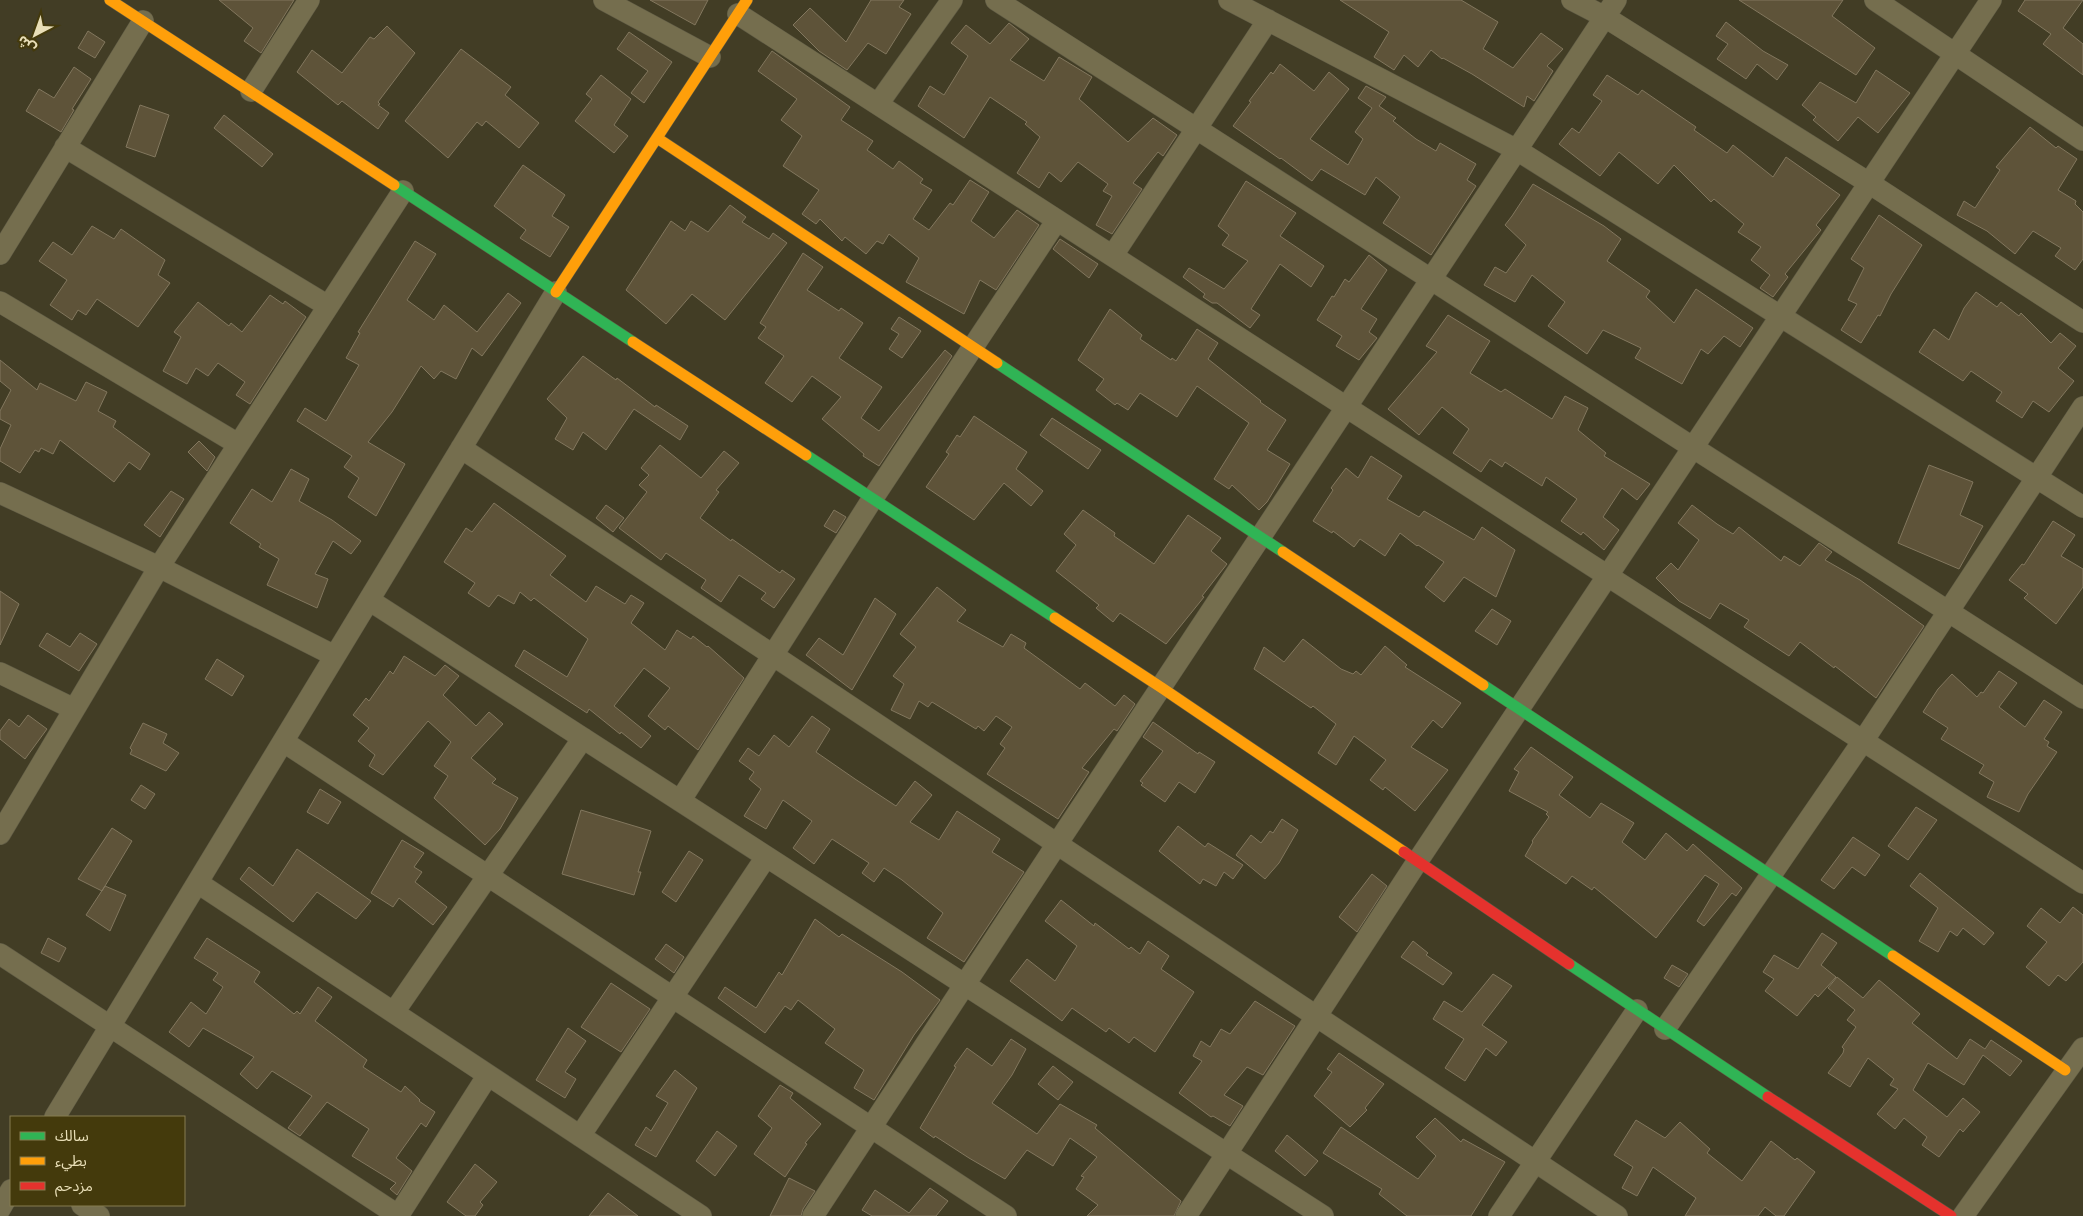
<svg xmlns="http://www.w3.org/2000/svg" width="2083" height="1216" font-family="'Archivo Narrow','Noto Sans Arabic',sans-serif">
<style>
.building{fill:#5e5339;stroke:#82775e}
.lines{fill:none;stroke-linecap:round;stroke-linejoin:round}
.street-casing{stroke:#5e5a44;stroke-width:22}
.fast-casing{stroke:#5e5a44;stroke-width:12}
.slow-casing{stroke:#5e5a44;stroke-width:12}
.jam-casing{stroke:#5e5a44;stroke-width:12}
.street{stroke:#756e4e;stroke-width:21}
.fast{stroke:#30b455;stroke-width:11}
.slow{stroke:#ff9f0a;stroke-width:11}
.jam{stroke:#e5322d;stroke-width:11}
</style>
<rect width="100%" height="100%" fill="#423d25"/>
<path class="building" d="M219 0H294L261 53 244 41 253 28Z
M650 0H708L695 25Z
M871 0H904L899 7 911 14 886 54 868 43 847 70 819 51 793 25 810 8 846 42Z
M1340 0H1461L1498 22 1483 49 1513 68 1541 33 1563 49 1547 66 1553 71 1534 101 1527 96 1524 107 1472 74 1443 58 1442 59 1431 50 1418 67 1404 55 1394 70 1374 57 1389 32Z
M1739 0H1843L1832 16 1875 48 1856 75Z
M2025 0H2083L2063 28 2083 44V75L2043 44 2051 34 2018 11Z
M1726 22 1763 51 1788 65 1777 80 1757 64 1746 79 1717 59 1728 44 1716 36Z
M1009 23 1029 39 1010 60 1044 81 1059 57 1092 77 1079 99 1128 142 1153 118 1177 135 1163 156 1158 152 1133 183 1142 189 1112 234 1096 225 1112 196 1103 191 1108 184 1078 162 1061 182 1049 172 1039 188 1017 173 1040 137 1025 124 1027 122 990 97 964 138 918 106 930 86 944 95 968 56 951 43 966 25 990 44Z
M387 26 415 53 378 102 380 104 378 105 389 113 378 129 342 101 338 105 297 72 312 50 342 73 370 37 374 39Z
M88 31 105 42 95 58 78 48Z
M629 32 672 62 644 103 631 93 648 71 617 49Z
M461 49 511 87 505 95 539 123 519 148 486 121 482 126 477 122 448 158 405 121Z
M772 51 850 107 841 120 873 141 867 150 893 169 899 161 923 179 920 183 932 190 913 219 929 230 950 203 953 205 970 180 989 192 971 221 994 238 1017 210 1039 225 996 290 980 280 964 314 906 282 919 258 889 234 883 244 877 241 866 254 845 237 842 241 820 219 816 224 802 214 819 190 783 166 802 136 781 120 797 99 758 71Z
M1280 64 1314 91 1329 72 1349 89 1310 139 1348 165 1363 139 1355 132 1372 108 1358 98 1366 86 1386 97 1379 106 1396 118 1393 121 1416 139 1436 151 1440 143 1476 164 1467 180 1476 186 1431 255 1383 223 1400 197 1376 177 1365 195 1321 169 1312 181 1281 158 1280 159 1233 126 1251 102 1249 101 1271 72 1273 74Z
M74 67 91 79 72 109 74 110 61 132 26 111 39 89 54 98Z
M1876 70 1910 93 1878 133 1858 117 1838 141 1813 120 1816 117 1802 105 1820 82 1856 103Z
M601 75 631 99 614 125 628 136 614 153 575 121 592 99 586 94Z
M1607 75 1638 95 1642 90 1696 127 1694 130 1727 153 1733 145 1773 177 1786 157 1840 195 1816 225 1821 230 1785 274 1788 277 1773 297 1760 288 1770 275 1751 260 1761 247 1738 232 1744 224 1714 199 1711 202 1674 165 1658 184 1619 152 1600 176 1559 144 1572 128 1579 133 1602 101 1593 95Z
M140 105 169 115 155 157 126 147Z
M224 115 273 154 262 167 214 128Z
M2030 127 2056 148 2058 146 2077 159 2058 190 2076 201 2075 204 2083 212V259L2075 270 2055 256 2061 248 2033 231 2015 254 1987 231 1957 215 1964 201 1975 208 2000 170 1996 167Z
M523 165 565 195 552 216 569 227 550 257 520 238 526 230 494 206Z
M1246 181 1296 213 1280 236 1324 266 1311 287 1280 264 1251 309 1260 315 1250 328 1217 303H1212L1203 297 1205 294 1183 277 1189 268 1224 289 1248 261 1222 245 1229 235 1218 226Z
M1533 184 1604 226 1621 239 1607 261 1650 291 1646 297 1674 323 1696 289 1753 328 1740 347 1724 336 1708 354 1701 349 1682 384 1635 358 1641 348 1603 330 1587 354 1548 326 1565 302 1532 275 1515 302 1484 285 1495 267 1506 273 1526 245 1505 225 1512 216Z
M730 205 746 217 742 222 769 239 773 233 787 243 725 320 692 294 666 324 626 290 671 221 685 231 691 221 708 232Z
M1879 215 1922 245 1891 294 1880 316 1878 315 1861 343 1841 330 1857 304 1848 300 1864 268 1851 259Z
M92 226 114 239 121 229 165 260 158 275 170 283 138 327 97 299 86 315 78 310 72 320 50 305 67 280 39 261 53 242 72 255Z
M1060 239 1098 264 1089 278 1053 249Z
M415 241 436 254 407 300 434 320 444 305 477 332 508 293 521 303 482 356 472 348 456 379 441 371 434 379 421 366 392 412 368 442 405 464 376 516 348 497 359 478 344 467 352 456 297 421 305 408 326 421 359 365 346 358 360 333 358 332Z
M803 253 823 267 807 290 839 311 841 308 863 323 839 358 882 387 861 418 879 431 945 350 952 356 879 466 863 456 864 454 822 419 841 397 812 376 792 402 765 383 784 356 758 338 766 327 760 323Z
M1369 255 1387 270 1361 309 1377 319 1369 332 1377 338 1359 360 1336 346 1342 336 1317 320 1332 296 1334 297 1345 279 1349 282Z
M1976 292 1997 307 2001 302 2019 316 2021 313 2051 343 2060 333 2076 346 2058 368 2074 381 2049 412 2033 401 2022 418 1996 401 2002 392 1971 371 1963 381 1919 352 1934 329 1949 340 1964 308Z
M270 295 283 304 285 301 306 317 250 404 236 395 245 382 218 363 208 376 196 368 187 384 163 371 181 337 174 332 198 302 229 326 231 323 242 332Z
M1110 309 1142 335 1140 339 1171 360 1172 358 1176 361 1197 329 1218 343 1208 359 1261 401 1260 402 1286 420 1267 450 1290 464 1267 502 1259 510 1232 485 1229 489 1214 479 1249 423 1197 386 1177 417 1140 393 1128 410 1117 403 1115 405 1096 390 1104 379 1078 360Z
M1448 315 1490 341 1470 373 1501 392 1505 389 1552 419 1565 396 1588 408 1578 430 1606 453 1604 456 1650 484 1637 500 1622 488 1603 517 1619 530 1604 550 1583 532 1581 535 1561 521 1577 499 1546 477 1542 486 1505 462 1502 467 1490 459 1481 472 1453 453 1469 429 1442 407 1419 435 1388 409 1437 352 1426 346Z
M899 317 921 331 902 358 889 349 899 334 891 329Z
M583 356 616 380 617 378 655 407 656 405 688 426 680 440 634 409 606 450 583 432 573 450 555 439 567 418 547 399Z
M0 360 37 390 40 383 76 401 86 382 107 392 98 411 116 421 113 427 150 454 140 470 129 462 114 482 60 440 53 454 41 448 39 452 35 450 20 473 0 461V449L11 425 0 419V411L11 390 0 381Z
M974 416 1027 452 1016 469 1043 491 1031 506 1004 483 974 520 926 487 949 454 946 452 957 435 960 437Z
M1052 418 1101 450 1088 469 1040 435Z
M199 441 215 457 207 471 188 452Z
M660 445 701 478 724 451 739 463 716 490 719 492 700 518 731 541 732 539 780 573 782 570 795 579 774 608 761 599 766 593 739 575 721 602 701 588 706 580 666 553 661 560 619 528 647 492 639 485 649 475 641 468Z
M1371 456 1402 476 1387 499 1419 517 1424 511 1474 540 1482 527 1515 550 1496 597 1464 577 1444 602 1425 587 1444 562 1418 545 1417 546 1400 533 1385 556 1360 539 1354 547 1333 531 1332 533 1313 521 1333 490 1331 488 1346 468 1358 478Z
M1929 465 1973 482 1960 515 1983 526 1959 569 1898 543Z
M291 469 309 479 299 501 332 520 361 541 351 554 333 541 315 574 328 579 317 608 267 585 279 559 259 547 261 544 230 523 252 489 272 502Z
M171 491 184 499 160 537 144 525Z
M494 503 566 556 550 575 586 602 596 586 625 604 631 595 644 603 631 623 665 650 677 630 691 639 693 636 707 647 708 646 744 678 698 750 668 726 665 730 648 716 670 688 644 668 614 706 651 736 641 748 621 732 620 734 589 709 587 713 515 666 524 650 567 677 588 639 534 598 531 601 520 592 514 604 498 595 489 607 468 593 475 583 444 562 466 528 472 532Z
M606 505 624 518 613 532 596 518Z
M1692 505 1717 524 1733 534 1739 527 1781 561 1784 556 1800 566 1819 543 1832 552 1825 560 1860 580 1924 626 1876 698 1835 666 1834 668 1800 642 1789 656 1744 627 1749 620 1720 603 1710 619 1679 601 1656 578 1671 563 1678 570 1699 540 1678 523Z
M834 510 846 517 836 533 824 526Z
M1083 510 1115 533 1114 536 1154 564 1188 515 1221 538 1211 551 1227 564 1202 596 1204 597 1166 644 1120 613 1113 622 1096 608 1099 605 1056 571 1076 545 1064 534Z
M2053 521 2075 535 2061 556 2083 569V587L2056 624 2024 598 2028 594 2009 580 2022 564 2024 565Z
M937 587 966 610 957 621 1003 647 1011 634 1026 643 1024 648 1080 689 1085 683 1115 706 1124 695 1135 704 1117 731 1114 729 1082 768 1089 772 1058 819 987 774 1005 748 1000 744 1012 727 996 716 984 731 978 726 976 729 932 702 928 707 919 701 910 719 891 710 904 684 893 676 916 647 900 634Z
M0 591 19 604 0 645Z
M875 598 896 614 852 690 806 655 819 638 843 655Z
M1492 609 1511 621 1497 645 1475 631Z
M47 633 70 647 80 633 97 644 79 671 39 646Z
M1303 639 1341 669 1353 674 1356 671 1361 675 1385 646 1407 665 1405 667 1461 703 1442 728 1433 720 1411 747 1448 770 1415 811 1385 787 1383 790 1370 780 1386 760 1354 736 1336 765 1318 753 1336 724 1313 706 1311 708 1254 669 1264 647 1284 662Z
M404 656 435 676 445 665 459 676 443 695 476 726 489 712 503 724 471 758 496 779 492 783 518 798 500 829 485 845 434 798 448 776 434 766 451 742 428 721 383 775 369 766 375 755 358 741 369 728 353 715 366 698 369 701 390 671 393 674Z
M217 659 244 676 232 696 205 679Z
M1999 671 2017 683 1999 707 2025 727 2044 700 2062 712 2044 739 2049 742 2047 746 2057 752 2028 794 2019 812 1987 797 1994 782 1979 773 1984 765 1941 739 1948 728 1923 712 1938 689 1952 674 1977 697 1981 692 1983 693Z
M28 715 47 729 25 759 0 739V731L9 719 19 727Z
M812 716 830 729 816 752 855 779 896 806 915 781 932 795 910 822 939 840 957 811 1000 839 992 852 1024 872 964 962 927 938 943 913 902 880 884 868 874 882 862 873 869 863 832 839 814 864 793 848 812 821 783 800 766 829 744 816 761 789 749 779 754 772 739 761 748 748 759 756 774 735 789 747Z
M1153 722 1198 754 1199 752 1215 762 1195 793 1179 782 1165 802 1141 785 1143 783 1140 781 1163 751 1143 737Z
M143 723 167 734 163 743 179 753 166 771 130 754 132 750 130 748Z
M1531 747 1573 777 1559 795 1590 818 1601 803 1634 823 1622 842 1645 860 1666 833 1687 851 1693 844 1742 888 1736 896 1732 893 1704 926 1697 921 1719 884 1705 875 1656 938 1594 887 1592 890 1572 876 1566 884 1525 856 1533 842 1532 841 1549 817 1546 814 1548 812 1509 791 1519 772 1514 769Z
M141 785 155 794 145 809 131 800Z
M320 789 341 802 328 824 307 812Z
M1916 807 1937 820 1908 860 1888 846Z
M581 810 651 831 638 872H641L634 895 562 874Z
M1282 819 1298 830 1279 863 1265 879 1236 855 1251 835 1261 843 1270 831 1273 833Z
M1178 826 1205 847 1208 843 1243 865 1233 879 1224 872 1216 886 1203 879 1200 884 1159 851Z
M112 828 132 841 102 891 78 879Z
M1853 837 1880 855 1865 876 1852 867 1834 889 1821 880Z
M402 840 424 853 414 867 422 872 415 882 447 907 433 925 399 898 393 907 371 893Z
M297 849 371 901 356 919 317 892 293 922 240 879 249 867 273 886Z
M689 851 703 860 676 902 662 892Z
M1920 873 1994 933 1984 945 1963 928 1957 936 1950 931 1938 952 1919 941 1938 908 1910 886Z
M1372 874 1387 886 1357 932 1339 917Z
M105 886 126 895 110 931 86 915Z
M1061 900 1094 926 1095 923 1129 949 1131 947 1140 954 1148 941 1169 956 1161 969 1194 992 1155 1052 1134 1037 1129 1043 1109 1028 1106 1032 1072 1008 1062 1021 1010 981 1027 959 1055 981 1077 946 1045 921Z
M2073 907 2083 915V962L2066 981 2058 975 2049 986 2026 967 2047 942 2027 926 2041 908 2060 923Z
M815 919 839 937 842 934 902 972 940 1000 914 1035 874 1100 854 1088 864 1070 825 1043 835 1029 798 1000 791 1010 785 1006 765 1033 718 998 725 987 756 1008 779 972 782 975Z
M1822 933 1837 943 1821 965 1836 977 1818 997 1815 994 1797 1016 1765 991 1774 979 1763 972 1774 955 1798 969Z
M48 938 66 948 59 962 41 953Z
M207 938 260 972 254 982 294 1014 297 1011 300 1014 318 987 332 997 315 1021 367 1060 363 1067 401 1092 405 1086 420 1100 419 1101 435 1112 426 1127 421 1123 396 1158 412 1171 397 1195 390 1189 396 1183 352 1156 369 1129 327 1102 300 1136 288 1128 312 1096 272 1071 257 1089 240 1074 254 1057 203 1028 189 1047 169 1032 191 1002 206 1014 223 987 213 980 218 973 194 958Z
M1413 941 1428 953 1426 955 1452 973 1443 985 1401 957Z
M666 944 684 957 674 973 655 959Z
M1672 965 1688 974 1679 987 1664 978Z
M1493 974 1512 986 1482 1025 1507 1042 1496 1056 1486 1048 1465 1081 1445 1068 1464 1039 1433 1019 1444 1001 1462 1012Z
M1837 977 1863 998 1879 980 1920 1014 1912 1023 1957 1059 1970 1039 1985 1049 1991 1040 2022 1061 2010 1076 1983 1055 1964 1085 1928 1063 1913 1090 1947 1117 1963 1098 1980 1112 1963 1132 1960 1129 1939 1157 1922 1145 1927 1137 1904 1118 1895 1129 1877 1114 1898 1089 1890 1085 1894 1079 1868 1058 1850 1087 1828 1073 1843 1053 1844 1049 1842 1047 1856 1027 1847 1020 1855 1010 1828 988Z
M611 983 650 1009 621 1052 581 1027Z
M1255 1001 1295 1026 1263 1075 1247 1067 1224 1095 1243 1106 1230 1126 1213 1116 1211 1117 1179 1093 1202 1061 1193 1056 1201 1041 1210 1047 1221 1029 1230 1034Z
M568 1028 586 1041 565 1072 576 1079 565 1098 536 1080Z
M1011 1039 1026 1049 1012 1075 992 1103 1037 1134 1060 1104 1097 1125 1095 1128 1181 1201 1174 1216H1087L1098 1205 1076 1189 1084 1177 1081 1176 1097 1157 1070 1138 1053 1166 1027 1150 1005 1179 969 1158 935 1136 934 1138 920 1128 956 1067 954 1066 967 1048 992 1066Z
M1339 1053 1384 1084 1365 1108 1367 1110 1350 1127 1314 1096 1332 1072 1327 1069Z
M1053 1066 1073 1082 1058 1100 1038 1084Z
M675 1070 697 1088 656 1157 635 1145 646 1127 651 1131 668 1103 656 1096Z
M780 1085 793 1093 790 1098 821 1124 805 1143 807 1144 785 1177 754 1154 772 1128 758 1116Z
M1435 1118 1461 1142 1463 1139 1505 1162 1471 1216H1407L1379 1194 1382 1189 1323 1153 1341 1127 1418 1179 1436 1156 1416 1137Z
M1636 1120 1665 1138 1680 1122 1710 1149 1707 1153 1742 1181 1771 1141 1795 1160 1797 1158 1815 1172 1784 1216H1776L1765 1207 1758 1216H1685L1696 1198 1653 1167 1637 1196 1622 1188 1633 1167 1614 1155Z
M717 1131 737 1146 715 1176 696 1161Z
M1287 1135 1318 1161 1305 1176 1275 1151Z
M475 1164 497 1182 480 1202 483 1205 475 1216H466L447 1202Z
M789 1178 815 1191 803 1209 801 1216H770Z
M930 1188 948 1201 936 1216H872L862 1210 875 1190 909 1213Z
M608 1193 638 1216H589Z"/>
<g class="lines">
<g class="street-casing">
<path id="street" d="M604 0 710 57
M996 0 2083 698
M1229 0 1517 150 2083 507
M1572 0 1605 17 1869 183 2083 322
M1875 0 2083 140
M738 14 2083 883
M251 91 309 0
M878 104 952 0
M65 147 328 306
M0 254 143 21
M1113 255 1268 20
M0 302 238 444
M461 448 1617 1216
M0 493 159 567 335 656
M369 600 1323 1216
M0 673 74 709
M284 742 1006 1216
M680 801 873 498 1057 220
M0 834 159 567 403 191
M198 883 701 1216
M0 954 399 1216
M394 1012 583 738
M1665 1029 1863 741 2083 407
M55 1117 556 292
M580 1136 766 857
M82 1205 99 1216
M0 1209 11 1190
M398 1216 488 1075
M813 1216 1057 844 1616 0
M1186 1216 1417 862 1991 0
M1499 1216 1637 1010
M1963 1216 2083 1048"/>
</g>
<g class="fast-casing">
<path id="fast" d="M394 185 633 342
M997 363 1283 552
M806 455 1055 618
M1483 685 1893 956
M1569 964 1768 1097"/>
</g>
<g class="slow-casing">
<path id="slow" d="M110 0 394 185
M657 138 997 363
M556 292 747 0
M633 342 806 455
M1283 552 1483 685
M1055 618 1162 688 1404 852
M1893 956 2065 1070"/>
</g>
<g class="jam-casing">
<path id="jam" d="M1404 852 1569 964
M1768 1097 1951 1216"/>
</g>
<use href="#street" class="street"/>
<use href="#fast" class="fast"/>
<use href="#slow" class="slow"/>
<use href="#jam" class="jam"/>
</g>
<rect x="10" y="1116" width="175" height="90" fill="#443a0c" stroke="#867c50"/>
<rect x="20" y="1132" width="25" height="8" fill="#30b455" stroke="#867c50"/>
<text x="55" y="1141" font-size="15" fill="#e8deb7">سالك</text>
<rect x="20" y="1157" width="25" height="8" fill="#ff9f0a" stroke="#867c50"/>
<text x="55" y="1166" font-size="15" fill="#e8deb7">بطيء</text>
<rect x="20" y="1182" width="25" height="8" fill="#e5322d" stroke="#867c50"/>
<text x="55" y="1191" font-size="15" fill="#e8deb7">مزدحم</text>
<g transform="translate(35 35) rotate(221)" stroke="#443a0c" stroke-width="4" paint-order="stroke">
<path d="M0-4L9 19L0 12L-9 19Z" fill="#e8deb7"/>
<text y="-8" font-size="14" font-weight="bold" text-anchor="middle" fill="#e8deb7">ش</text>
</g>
</svg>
